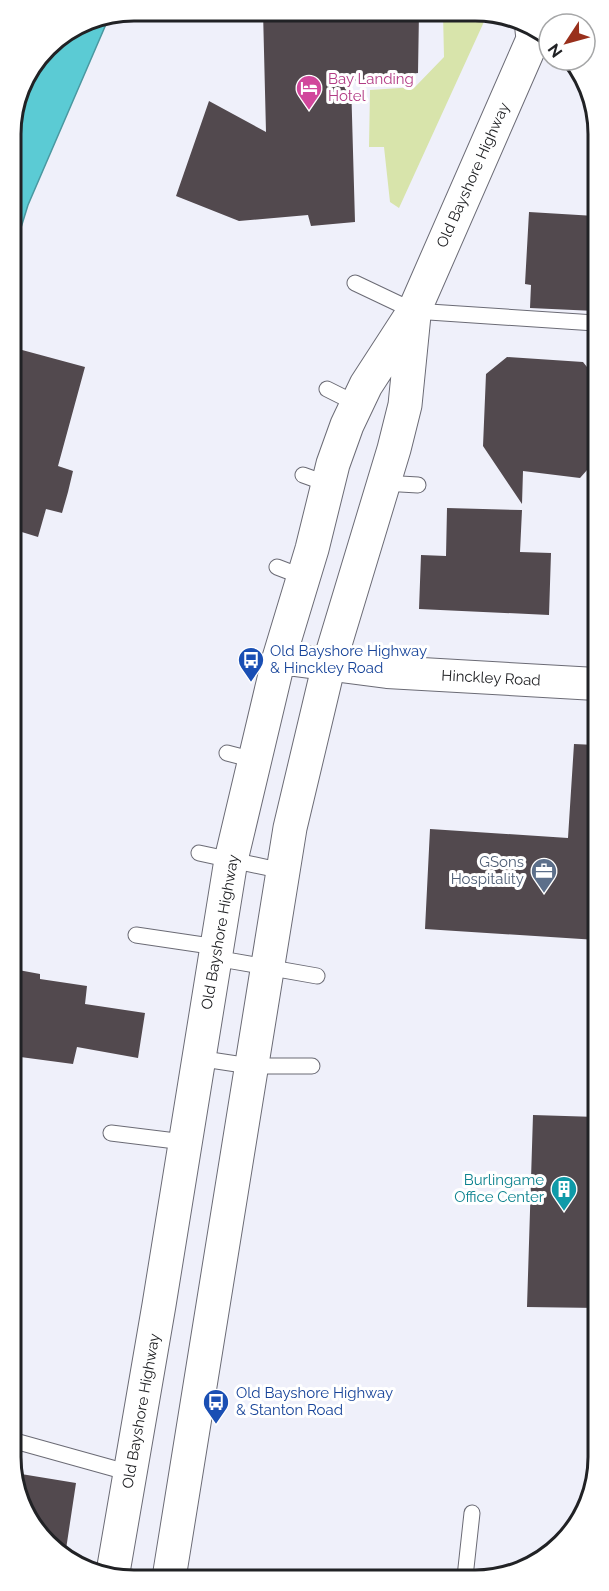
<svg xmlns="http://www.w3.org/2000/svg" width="609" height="1591" font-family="Raleway,sans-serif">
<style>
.green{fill:#d8e4ab}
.water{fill:#5bcbd4;stroke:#4a98a0;stroke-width:1.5}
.building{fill:#52494e}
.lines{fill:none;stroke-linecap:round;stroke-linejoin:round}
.service-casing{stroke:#6b6b75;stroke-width:17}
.minor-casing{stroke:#6b6b75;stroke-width:34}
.secondary-casing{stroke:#6b6b75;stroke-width:35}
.service{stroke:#fff;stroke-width:15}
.minor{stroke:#fff;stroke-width:32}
.secondary{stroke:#fff;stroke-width:33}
.labels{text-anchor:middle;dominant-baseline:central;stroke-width:6;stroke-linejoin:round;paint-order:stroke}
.hotel-label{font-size:15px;fill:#b23c85;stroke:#fff;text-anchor:start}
.street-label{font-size:15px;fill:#212225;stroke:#fff}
.transit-label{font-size:15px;fill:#164399;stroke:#fff;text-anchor:start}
.service-label{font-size:15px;fill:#4e5e75;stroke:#fff;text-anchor:end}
.culture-label{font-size:15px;fill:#0d838f;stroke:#fff;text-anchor:end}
.rim{fill:none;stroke:#212225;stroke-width:3}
</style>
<rect width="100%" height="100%" fill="#eff0fa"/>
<path class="green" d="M443 13H488L399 208 390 202 384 147H369L370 90 415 87 444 57Z"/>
<path class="water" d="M110 15 28 205 11 260C11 167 0 39 110 15Z"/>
<path class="building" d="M263 11 419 12 418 73 351 81 355 222 311 226 308 215 239 221 176 196 209 101 266 132Z
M529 212 595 216V311L530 308 531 285 525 284Z
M11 347 85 367 58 466 73 471 68 492 62 513 46 509 38 537 12 529Z
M507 357 583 362 595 377V461L580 478 523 471 522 504 483 446 486 374Z
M447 508 522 510 520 552 551 553 549 615 419 609 421 555 446 556Z
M574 744 596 745 597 940 425 929 430 829 568 838Z
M13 969 40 974V979L87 986 85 1004 145 1013 138 1058 77 1047 73 1064 13 1056Z
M533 1115 597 1117 598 1308 527 1307Z
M15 1473 76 1483 65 1556 52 1550 15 1488Z"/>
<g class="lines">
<g class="service-casing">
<path id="service" d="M355 283 414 311 595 323
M327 389 357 404
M303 475 328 484
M383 483 418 485
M277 567 303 577
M227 753 254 760
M199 853 283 871
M136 935 217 947
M215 958 317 976
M197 1058 250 1066H312
M111 1133 184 1142
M15 1441 130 1473
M465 1577 472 1513"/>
</g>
<g class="minor-casing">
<path id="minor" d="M279 658 387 672 596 684"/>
</g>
<g class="secondary-casing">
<path id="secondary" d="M112 1578 159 1305 231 860 279 658 312 549 333 464 347 425 366 385 414 311 533 39 532 30
M169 1578 290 828 329 664 394 449 405 405 414 315"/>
</g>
<use href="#service" class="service"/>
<use href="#minor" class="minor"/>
<use href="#secondary" class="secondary"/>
</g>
<defs>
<g id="hotel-pin" transform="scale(1.35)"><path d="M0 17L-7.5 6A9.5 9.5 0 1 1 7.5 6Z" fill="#d1479c" stroke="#fff"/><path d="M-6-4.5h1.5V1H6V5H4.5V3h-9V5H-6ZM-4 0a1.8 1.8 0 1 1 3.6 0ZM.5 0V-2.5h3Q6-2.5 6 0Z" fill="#fff"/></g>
<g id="bus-pin" transform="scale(1.35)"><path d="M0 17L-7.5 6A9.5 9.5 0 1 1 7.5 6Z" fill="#1a4fb4" stroke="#fff"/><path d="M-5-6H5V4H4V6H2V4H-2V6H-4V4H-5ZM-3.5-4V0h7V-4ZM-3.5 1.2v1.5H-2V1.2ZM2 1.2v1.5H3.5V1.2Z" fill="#fff"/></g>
<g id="office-pin" transform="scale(1.35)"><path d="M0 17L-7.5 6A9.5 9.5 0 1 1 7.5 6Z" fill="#5c6f8a" stroke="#fff"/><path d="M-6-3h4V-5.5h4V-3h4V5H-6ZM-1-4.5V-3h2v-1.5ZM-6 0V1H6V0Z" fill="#fff"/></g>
<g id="building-pin" transform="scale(1.35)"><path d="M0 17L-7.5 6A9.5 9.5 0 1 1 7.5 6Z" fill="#0f9aa8" stroke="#fff"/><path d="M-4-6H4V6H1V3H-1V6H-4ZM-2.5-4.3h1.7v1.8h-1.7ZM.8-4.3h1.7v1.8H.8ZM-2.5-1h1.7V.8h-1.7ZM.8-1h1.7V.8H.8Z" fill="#fff"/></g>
</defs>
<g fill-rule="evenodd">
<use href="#hotel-pin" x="309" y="88"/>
<use href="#bus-pin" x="251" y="660"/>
<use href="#office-pin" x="544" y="871"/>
<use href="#building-pin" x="564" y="1189"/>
<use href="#bus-pin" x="216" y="1402"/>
</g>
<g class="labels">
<g class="hotel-label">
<text x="328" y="79">Bay Landing<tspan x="328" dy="17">Hotel</tspan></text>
</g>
<g class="street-label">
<text transform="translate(473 175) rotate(-66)">Old Bayshore Highway</text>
<text transform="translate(491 678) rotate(3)">Hinckley Road</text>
<text transform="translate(220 932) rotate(-80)">Old Bayshore Highway</text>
<text transform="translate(141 1411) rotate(-80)">Old Bayshore Highway</text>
</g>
<g class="transit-label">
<text x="270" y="651">Old Bayshore Highway<tspan x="270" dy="17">&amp; Hinckley Road</tspan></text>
<text x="236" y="1393">Old Bayshore Highway<tspan x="236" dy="17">&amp; Stanton Road</tspan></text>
</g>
<g class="service-label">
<text x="524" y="862">GSons<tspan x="524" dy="17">Hospitality</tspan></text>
</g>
<g class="culture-label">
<text x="544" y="1180">Burlingame<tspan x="544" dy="17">Office Center</tspan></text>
</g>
</g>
<path d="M0 0H609V1591H0ZM134 21H475A113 113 0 0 1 588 134V1457A113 113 0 0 1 475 1570H134A113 113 0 0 1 21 1457V134A113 113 0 0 1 134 21Z" fill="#fff" fill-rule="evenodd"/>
<path class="rim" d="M134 21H475A113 113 0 0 1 588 134V1457A113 113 0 0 1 475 1570H134A113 113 0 0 1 21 1457V134A113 113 0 0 1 134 21Z"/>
<g transform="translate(567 42) rotate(234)"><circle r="28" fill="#ffffff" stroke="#a6a7a8" stroke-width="1.5"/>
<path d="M0-4.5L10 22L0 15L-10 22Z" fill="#99301c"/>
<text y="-9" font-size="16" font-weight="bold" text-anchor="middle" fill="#212225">N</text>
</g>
</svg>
